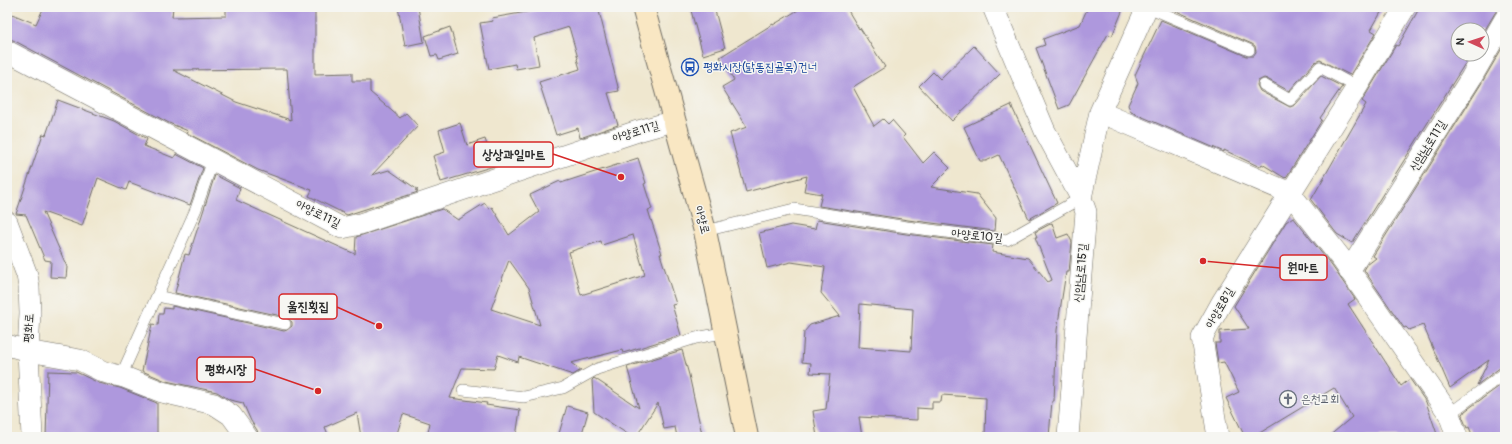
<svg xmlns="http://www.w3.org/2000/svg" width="1512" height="444" font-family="Pangolin,'Poor Story',sans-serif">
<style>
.building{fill:#ae98dd;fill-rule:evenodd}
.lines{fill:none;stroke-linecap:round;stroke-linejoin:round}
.service-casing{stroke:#706d64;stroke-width:12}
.minor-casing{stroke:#706d64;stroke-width:22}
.secondary-casing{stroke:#706d64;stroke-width:24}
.service{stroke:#fff;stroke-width:11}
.minor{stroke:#fff;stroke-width:21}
.secondary{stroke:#f9e7c3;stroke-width:22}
.labels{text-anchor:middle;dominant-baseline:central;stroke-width:3;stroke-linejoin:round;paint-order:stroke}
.transit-label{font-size:12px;fill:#164399;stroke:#f6f6f2;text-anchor:start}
.street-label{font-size:12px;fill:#2b2b2b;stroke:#f6f6f2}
.worship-label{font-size:12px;fill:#5b616d;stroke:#f6f6f2;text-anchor:start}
.leader{fill:none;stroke:#d62828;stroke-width:1.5}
.callout-dot{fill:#d62828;stroke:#f6f6f2;stroke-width:1.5}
.callout{fill:#f6f6f2;stroke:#d62828;stroke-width:1.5}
.callout-label{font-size:13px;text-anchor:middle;font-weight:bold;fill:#2b2b2b}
</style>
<rect width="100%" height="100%" fill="#f6f6f2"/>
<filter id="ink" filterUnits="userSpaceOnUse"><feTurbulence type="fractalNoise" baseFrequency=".025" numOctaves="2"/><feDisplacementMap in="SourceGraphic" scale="8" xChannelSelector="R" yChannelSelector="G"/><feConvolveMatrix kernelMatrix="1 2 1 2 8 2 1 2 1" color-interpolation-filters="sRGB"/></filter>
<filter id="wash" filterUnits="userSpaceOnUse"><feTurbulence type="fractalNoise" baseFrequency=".012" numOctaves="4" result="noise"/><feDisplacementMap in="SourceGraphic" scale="16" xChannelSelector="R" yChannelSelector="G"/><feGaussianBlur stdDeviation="0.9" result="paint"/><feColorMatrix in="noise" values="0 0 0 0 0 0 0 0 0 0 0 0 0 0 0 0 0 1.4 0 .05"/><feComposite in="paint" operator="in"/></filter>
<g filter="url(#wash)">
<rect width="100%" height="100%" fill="#efe7cf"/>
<g id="blocks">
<path class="building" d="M44 7H173L172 17 226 16V7H315V74L352 73V81H370V92L400 118 406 113 418 126 372 175 389 170 418 190H415L418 192 347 215 309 196 312 190 258 170 187 133 188 131 169 123 13 40 7 39V14L11 16 12 14 36 24ZM287 69 291 120 236 102 173 70Z
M398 7H418L424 42 405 46Z
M538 7H598L619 91 608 93 618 125 580 138 578 128 556 135 539 82 580 69 577 59 578 58 569 27 534 38 539 65 516 69 515 64 489 69 480 23 493 21 492 18 538 10Z
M690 7H714L725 48 703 55Z
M803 7H846L859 29 860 28 885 67 853 87 874 126 883 119 888 124 892 120 905 135 903 137 923 163 934 152 950 168 931 187 977 194 996 218 995 231 908 220 819 206 822 194 804 191 807 176 746 192 730 133 747 127 722 87 734 80 720 57 773 24V25Z
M1088 7H1124L1112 36 1108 34 1069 105 1059 109 1036 48 1045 45 1043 39 1080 25Z
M1167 7H1384L1371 30 1376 33 1350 75 1320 60 1315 62 1289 91 1267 79 1264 78 1258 81 1257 85 1260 91 1290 107 1295 105 1321 76 1343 87 1341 88 1320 118 1322 120 1287 176 1285 178 1262 164 1260 167 1224 150V152L1131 112 1128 105 1138 83 1135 75 1161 20 1246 56H1253L1256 52 1255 46 1252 44Z
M1420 7H1505L1499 8 1495 13 1482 35V30H1458V54H1471L1352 243 1337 234 1311 200 1366 104 1362 101 1396 45 1398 46Z
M450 27 458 54 439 60 437 55 431 56 425 36Z
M1505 43V366L1501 367 1477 385 1489 360 1450 388 1423 325 1409 330 1406 327 1404 328 1364 270 1367 265 1376 258 1373 256 1481 84Z
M974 46 1000 74 952 121 919 86 933 72 940 79Z
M58 100 114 121 147 139 144 146 174 158 176 154 203 168 190 205 129 182 126 190 98 178 82 226 43 212 67 267 66 278 50 277 51 261 45 260 26 215 16 214 43 134 46 135Z
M1011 105 1057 203 1029 219 999 155 986 161H980L964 127Z
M460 123 467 145 485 139 494 166 441 182 433 156 445 152 439 130Z
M638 158 646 183 644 184 652 209 648 210 662 254H660L676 304 672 305 681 335 623 353 622 350 571 363 581 370 573 375 519 357 518 362 498 355 494 369 462 368 450 398 487 403 486 405 520 410 516 437H427L430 423 403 414 396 437H361L357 413 325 427 329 437H259L257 430 251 421 243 403 230 400 217 392 166 381 142 371 152 324 158 325 159 314H163L164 308 172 309V306L284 331 287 330 292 326V322L286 317 175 293 185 254 189 255 215 175 240 188 236 200 355 254 356 237 442 209 458 220 485 203 489 209 492 207 509 235 539 212 530 195 560 181 561 183ZM633 235 645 275 581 295 569 252 601 241 602 245ZM509 260 529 288 540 325 491 309Z
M1293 217 1332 266 1355 299 1348 304 1401 386 1410 379 1426 402 1438 437H1328L1352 417 1334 388 1253 437H1245L1226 398 1239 392 1224 362 1218 363 1215 343H1220V331L1249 329 1234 306 1286 222Z
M817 220 906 234 993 245 992 252 1028 258 1048 282 1052 280 1035 237H1037L1035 232 1052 223 1057 238 1068 234 1072 242 1069 272H1066L1057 330 1054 401H1052L1049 437H985L986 398 942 395 941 402H932V409L917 408V420L859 417 862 437H817L813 411 826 409 830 374 810 373 811 363 802 362 804 332 810 325 840 316 821 293 825 267 791 262 767 268 759 233 791 225 815 229ZM860 304 913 309 911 351 858 347Z
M682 350 689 375 702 434 689 437H677L675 427 664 429 658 403 636 437H632L594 412 592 380 594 378 639 408 627 367Z
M48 371 76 372 99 383 120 388 157 403V437H46Z
M1505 382V437H1473L1469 427 1467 428 1462 416 1465 411Z
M567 406 588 412 581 437H558Z"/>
</g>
</g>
<g filter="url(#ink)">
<use href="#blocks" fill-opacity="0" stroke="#706d64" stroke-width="1"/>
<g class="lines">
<g class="service-casing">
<path id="service" d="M1148 7 1249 50
M1264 85 1290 100 1320 67 1357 87
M705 231 794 209 907 227 1007 240 1081 198
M157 296 285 324
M121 376 196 209 213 160
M463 390 524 397 563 388 597 369 696 338 727 332
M1449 414 1505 373"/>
</g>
<g class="minor-casing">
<path id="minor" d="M993 7 1045 131 1081 198
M7 51 342 228 360 224 638 131 674 121
M1100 112 1290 193 1343 261 1449 414 1457 437
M7 222 27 275 29 287 30 313 28 351 32 437
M1349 271 1471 78 1505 19
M7 345 28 351 80 360 104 372 124 377 162 392 214 404 231 415 247 437
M1068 437 1086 212 1081 198 1100 112 1147 7
M1218 437 1202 338 1222 302 1357 87 1405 7"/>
</g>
<g class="secondary-casing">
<path id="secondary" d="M643 7 705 231 747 437"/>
</g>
<use href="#service" class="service"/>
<use href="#minor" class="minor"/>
<use href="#secondary" class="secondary"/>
</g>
</g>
<defs>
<g id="bus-ring" transform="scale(0.9)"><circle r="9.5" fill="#f6f6f2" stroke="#1a4fb4" stroke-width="1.5"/><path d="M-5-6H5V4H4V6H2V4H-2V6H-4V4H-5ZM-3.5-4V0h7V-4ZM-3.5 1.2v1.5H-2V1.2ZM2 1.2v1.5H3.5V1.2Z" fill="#1a4fb4"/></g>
<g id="church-ring" transform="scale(0.9)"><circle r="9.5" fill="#f6f6f2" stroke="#6b7280" stroke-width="1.5"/><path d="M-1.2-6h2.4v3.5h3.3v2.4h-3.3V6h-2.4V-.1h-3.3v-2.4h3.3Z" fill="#6b7280"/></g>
</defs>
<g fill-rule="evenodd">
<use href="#bus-ring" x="690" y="67"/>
<use href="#church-ring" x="1288" y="399"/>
</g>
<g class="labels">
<g class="transit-label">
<text x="703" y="67">평화시장(닭똥집골목)건너</text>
</g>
<g class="street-label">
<text transform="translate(636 132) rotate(-17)">아양로11길</text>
<text transform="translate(1428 146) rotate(-58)">신암남로11길</text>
<text transform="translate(318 214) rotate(26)">아양로11길</text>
<text transform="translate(702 220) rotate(75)">아양로</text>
<text transform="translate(977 236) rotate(6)">아양로10길</text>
<text transform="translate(1081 273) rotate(-85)">신암남로15길</text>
<text transform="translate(1220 308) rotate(-60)">아양로8길</text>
<text transform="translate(29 328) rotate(-87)">평화로</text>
</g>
<g class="worship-label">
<text x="1301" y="399">은천교회</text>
</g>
</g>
<path class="leader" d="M621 177L553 154M1203 261L1280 268M379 326L337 307M318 391L255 369"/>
<g class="callout-dot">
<circle cx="621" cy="177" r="4"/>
<circle cx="1203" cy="261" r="4"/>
<circle cx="379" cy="326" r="4"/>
<circle cx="318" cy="391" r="4"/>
</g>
<g class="callout">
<rect x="474" y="142" width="79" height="25" rx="4"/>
<rect x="1280" y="255" width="47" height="25" rx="4"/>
<rect x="279" y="294" width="58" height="25" rx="4"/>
<rect x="197" y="357" width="58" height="25" rx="4"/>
</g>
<g class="callout-label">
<text x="514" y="159">상상과일마트</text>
<text x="1303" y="272">원마트</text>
<text x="308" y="311">울진횟집</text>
<text x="226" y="374">평화시장</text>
</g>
<rect width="1512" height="444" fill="none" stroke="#f6f6f2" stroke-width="24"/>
<g transform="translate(1470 42) rotate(273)"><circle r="19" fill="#f6f6f2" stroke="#a5a5a2"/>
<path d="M0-3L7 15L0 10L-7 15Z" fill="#d1495b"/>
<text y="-6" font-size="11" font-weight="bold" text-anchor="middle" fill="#2b2b2b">N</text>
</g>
</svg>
